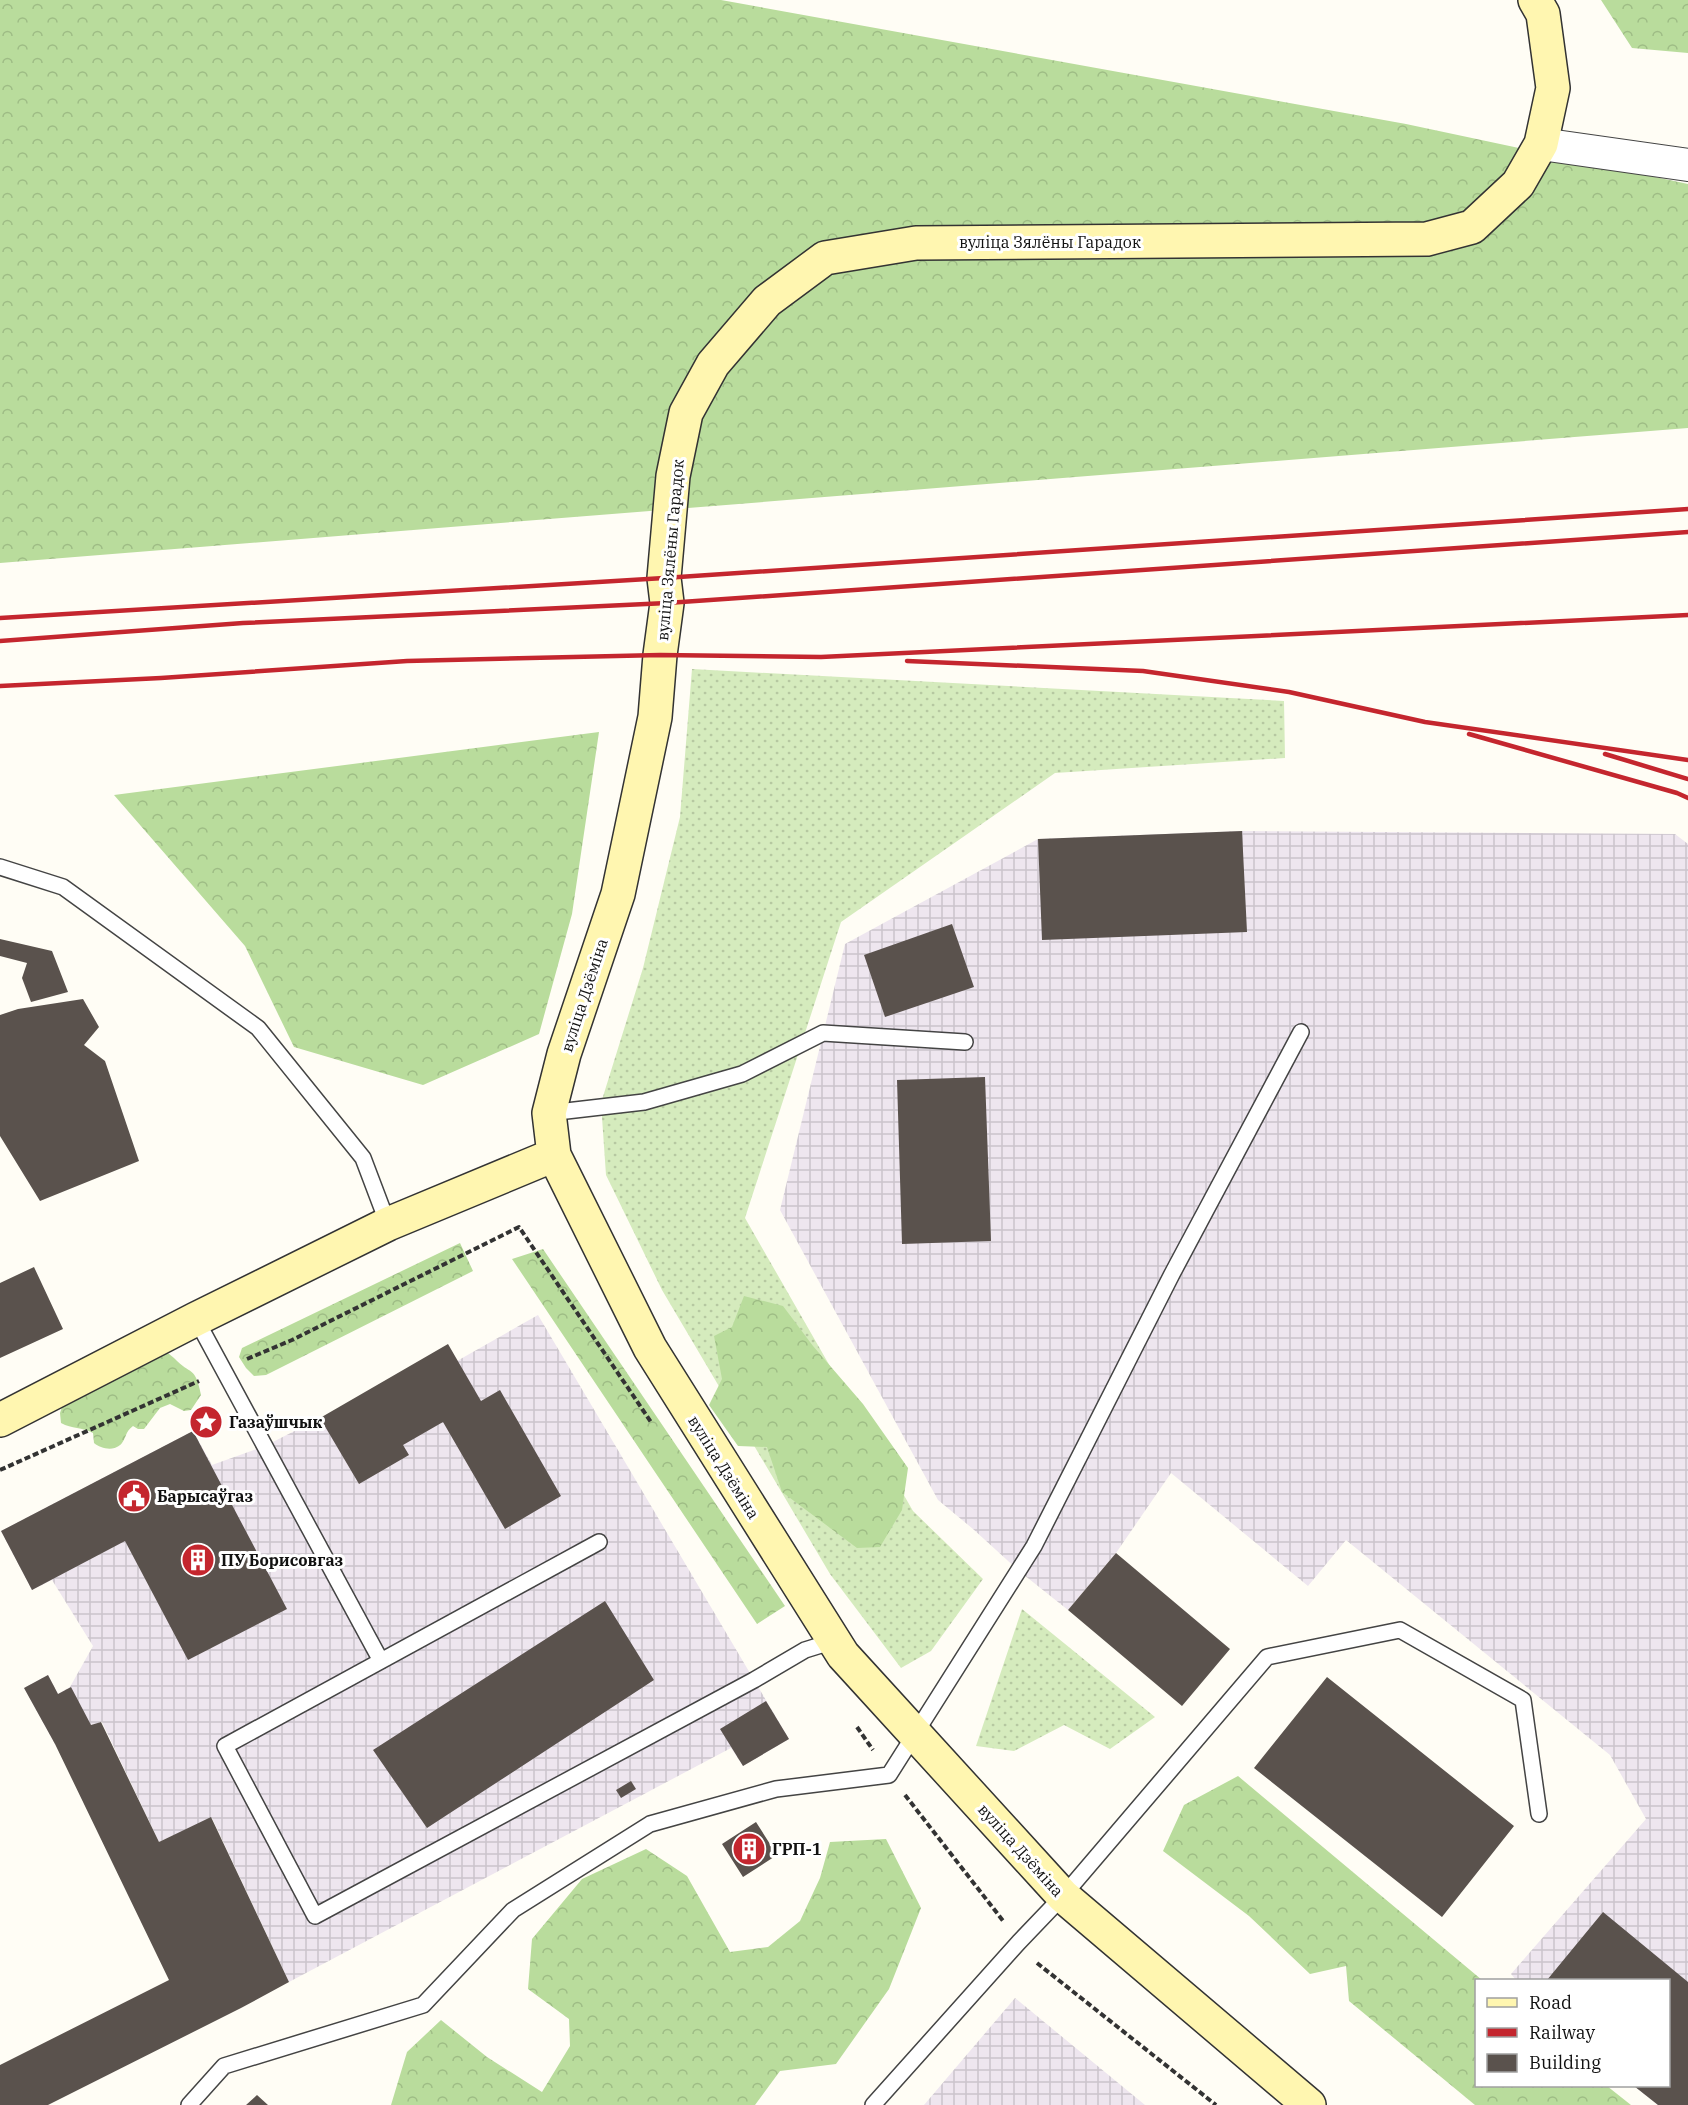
<svg xmlns="http://www.w3.org/2000/svg" width="1688" height="2105" font-family="'IBM Plex Serif',serif">
<style>
.industrial{fill:url(#industrial-grid)}
.grass{fill:url(#grass-dots)}
.forest{fill:url(#forest-crowns)}
.building{fill:#5a524d}
.lines{fill:none;stroke-linecap:round;stroke-linejoin:round}
.lane-casing{stroke:#444;stroke-width:18}
.street-casing{stroke:#444;stroke-width:34}
.secondary-casing{stroke:#333;stroke-width:36}
.path{stroke:#333;stroke-width:4;stroke-dasharray:6 3;stroke-linecap:butt}
.lane{stroke:#fff;stroke-width:15}
.street{stroke:#fff;stroke-width:32}
.secondary{stroke:#fff6b0;stroke-width:33}
.rail{stroke:#c4262e;stroke-width:4.5}
.labels{text-anchor:middle;dominant-baseline:central;stroke-width:6;stroke-linejoin:round;paint-order:stroke}
.street-label{font-size:16px;fill:#111;stroke:#fff}
.poi-label{font-size:16px;font-weight:bold;fill:#111;stroke:#fff;text-anchor:start}
</style>
<defs>
<pattern id="industrial-grid" width="8" height="8" patternUnits="userSpaceOnUse" patternTransform="scale(1.5)"><rect width="8" height="8" fill="#eee6ef"/><path d="M0 4h8M4 0v8" fill="none" stroke="#cbc4cc"/></pattern>
<pattern id="grass-dots" width="8" height="8" patternUnits="userSpaceOnUse" patternTransform="scale(1.5)"><rect width="8" height="8" fill="#d5ebbd"/><path d="M2 2h.1M6 6h.1" fill="none" stroke="#b6c8a1" stroke-width="1.8" stroke-linecap="round"/></pattern>
<pattern id="forest-crowns" width="20" height="18" patternUnits="userSpaceOnUse" patternTransform="scale(1.5)"><rect width="20" height="18" fill="#b9dc9c"/><path d="M2 6a3 3 0 1 1 6 0M12 15a3 3 0 1 1 6 0" fill="none" stroke="#9ebc85"/></pattern>
</defs>
<rect width="100%" height="100%" fill="#fffdf5"/>
<path class="industrial" d="M1242 831 1675 834 1688 844V2105H1658L1634 2086H1668V1980H1516L1511 1974 1646 1819 1610 1755 1346 1540 1308 1586 1171 1473 1116 1553 1068 1610 1019 1571 973 1529 938 1500 780 1210 845 944 1038 839Z
M538 1315 789 1739 743 1766 731 1748 289 1982 212 1818 159 1842 102 1722 91 1725 55 1744 24 1688 48 1675 58 1694 70 1687 93 1646 52 1580 32 1590 1 1531 193 1431 212 1465 265 1446 320 1418 457 1361Z
M1015 1998 1145 2105H924Z"/>
<path class="grass" d="M692 669 1284 701 1285 758 1055 773 841 922 745 1218 913 1511 983 1579 931 1651 901 1668 830 1574 662 1290 606 1175 601 1103 643 968 680 817Z
M1022 1609 1155 1717 1110 1749 1064 1725 1014 1751 976 1746Z"/>
<path class="forest" d="M0 0H721L1406 124 1688 184V428L0 563Z
M1601 0H1688V53L1632 48Z
M599 732 572 914 539 1034 423 1085 294 1047 245 946 114 795Z
M460 1243 473 1271 266 1375 254 1376 246 1368 239 1357 242 1348Z
M543 1249 785 1606 757 1624 512 1259Z
M744 1296 783 1306 813 1346 863 1404 908 1468 902 1510 880 1547 857 1548 782 1492 767 1447 738 1446 709 1405 722 1379 714 1336 732 1327Z
M158 1347C166 1351 168 1353 174 1358 191 1376 195 1365 201 1395L191 1410 184 1411 170 1404 160 1408 144 1429H138L133 1426C125 1432 127 1436 122 1443 115 1452 101 1449 94 1443L93 1433C82 1427 72 1429 61 1423L60 1413 63 1404Z
M1238 1776 1482 1980H1476V2086H1607L1631 2105H1475L1349 2001 1346 1966 1310 1974 1249 1916 1163 1851 1184 1805Z
M886 1839 921 1908 889 1989 836 2064 780 2071 755 2105H391L407 2052 441 2020 487 2057 542 2092 570 2046 569 2019 528 1989 532 1939 582 1879 646 1849 687 1876 730 1952 768 1947 800 1921 820 1878 830 1842Z"/>
<path class="building" d="M1242 831 1247 932 1042 940 1038 839Z
M952 924 974 987 885 1017 864 955Z
M0 939 52 951 68 992 31 1002 22 978 27 963 0 956Z
M83 999 99 1027 84 1045 105 1061 139 1161 40 1201 0 1136V1015L18 1009Z
M985 1077 991 1241 902 1244 897 1080Z
M34 1267 63 1329 0 1358V1283Z
M448 1344 481 1401 500 1390 561 1496 505 1529 443 1422 403 1445 409 1455 359 1484 320 1418Z
M193 1431 287 1609 188 1660 125 1541 32 1590 1 1531Z
M1116 1553 1230 1649 1182 1706 1068 1610Z
M605 1601 654 1680 427 1828 373 1750Z
M48 1675 58 1694 71 1687 91 1725 101 1722 159 1842 211 1817 289 1982 241 2008 48 2105H0V2065L169 1980 55 1744 24 1688Z
M1327 1677 1514 1826 1442 1917 1254 1768Z
M766 1701 789 1739 743 1766 720 1729Z
M631 1781 636 1789 621 1798 616 1790Z
M756 1822 777 1855 743 1877 722 1844Z
M1603 1912 1688 1982V2105H1658L1634 2086H1668V1980H1547Z
M257 2095 268 2105H246Z"/>
<g class="lines">
<g class="lane-casing">
<path id="lane" d="M0 867 63 887 258 1028 363 1158 388 1224
M549 1113 644 1102 742 1074 823 1033 965 1042
M196 1319 381 1661
M599 1542 225 1746 315 1916 754 1680 805 1650 834 1641
M189 2105 224 2066 423 2005 513 1910 650 1824 776 1789 889 1775 1034 1546 1172 1274 1301 1032
M873 2105 1019 1942 1063 1896 1267 1657 1400 1630 1523 1700 1539 1814"/>
</g>
<g class="street-casing">
<path id="street" d="M1541 144 1688 165"/>
</g>
<g class="secondary-casing">
<path id="secondary" d="M0 1420 196 1319 388 1224 554 1155
M1309 2105 1063 1896 843 1655 650 1348 554 1155 549 1113 564 1054 618 894 655 717 660 655 667 603 664 578 673 476 686 413 713 364 767 301 825 258 916 243 1427 239 1472 227 1518 184 1541 144 1553 88 1543 14 1535 0"/>
</g>
<path class="path" d="M247 1359 292 1340 519 1227 651 1422
M0 1470 199 1381
M857 1727 873 1750
M905 1795 1004 1922
M1037 1963 1216 2105"/>
<use href="#lane" class="lane"/>
<use href="#street" class="street"/>
<use href="#secondary" class="secondary"/>
<path class="rail" d="M0 618 664 578 1688 509
M0 641 243 623 667 603 1688 532
M907 661 1143 671 1289 692 1425 722 1688 760
M0 686 161 678 407 661 660 655 821 657 1688 615
M1469 734 1677 793 1688 798
M1605 754 1688 779"/>
</g>
<defs>
<g id="sight-disc" transform="scale(1.725)"><circle r="9.5" fill="#c4262e" stroke="#fff"/><path d="M0-6L1.8-2.2L6-1.7L2.9 1.2L3.7 5.4L0 3.3L-3.7 5.4L-2.9 1.2L-6-1.7L-1.8-2.2Z" fill="#fff"/></g>
<g id="civic-disc" transform="scale(1.725)"><circle r="9.5" fill="#c4262e" stroke="#fff"/><path d="M-.6-6.5H3V-4.5H.6V-3L4-1V1h2V6H-6V1h2V-1L-.6-3ZM-1.2 2.5V6h2.4V2.5Z" fill="#fff"/></g>
<g id="building-disc" transform="scale(1.725)"><circle r="9.5" fill="#c4262e" stroke="#fff"/><path d="M-4-6H4V6H1V3H-1V6H-4ZM-2.5-4.3h1.7v1.8h-1.7ZM.8-4.3h1.7v1.8H.8ZM-2.5-1h1.7V.8h-1.7ZM.8-1h1.7V.8H.8Z" fill="#fff"/></g>
</defs>
<g fill-rule="evenodd">
<use href="#sight-disc" x="206" y="1422"/>
<use href="#civic-disc" x="134" y="1496"/>
<use href="#building-disc" x="198" y="1560"/>
<use href="#building-disc" x="749" y="1849"/>
</g>
<g class="labels">
<g class="street-label">
<text x="1050" y="242">вуліца Зялёны Гарадок</text>
<text transform="translate(670 550) rotate(-85)">вуліца Зялёны Гарадок</text>
<text transform="translate(584 995) rotate(-72)">вуліца Дзёміна</text>
<text transform="translate(724 1467) rotate(58)">вуліца Дзёміна</text>
<text transform="translate(1021 1850) rotate(48)">вуліца Дзёміна</text>
</g>
<g class="poi-label">
<text x="229" y="1422">Газаўшчык</text>
<text x="157" y="1496">Барысаўгаз</text>
<text x="221" y="1560">ПУ Борисовгаз</text>
<text x="772" y="1849">ГРП-1</text>
</g>
</g>
<rect x="1475" y="1979" width="195" height="108" fill="#ffffff" stroke="#a0a0a0" stroke-width="1.5"/>
<rect x="1487" y="1998" width="30" height="9" fill="#fff6b0" stroke="#a0a0a0" stroke-width="1.5"/>
<text x="1529" y="2009" font-size="18" fill="#111111">Road</text>
<rect x="1487" y="2028" width="30" height="9" fill="#c4262e" stroke="#a0a0a0" stroke-width="1.5"/>
<text x="1529" y="2039" font-size="18" fill="#111111">Railway</text>
<rect x="1487" y="2054" width="30" height="18" fill="#5a524d" stroke="#a0a0a0" stroke-width="1.5"/>
<text x="1529" y="2069" font-size="18" fill="#111111">Building</text>
</svg>
